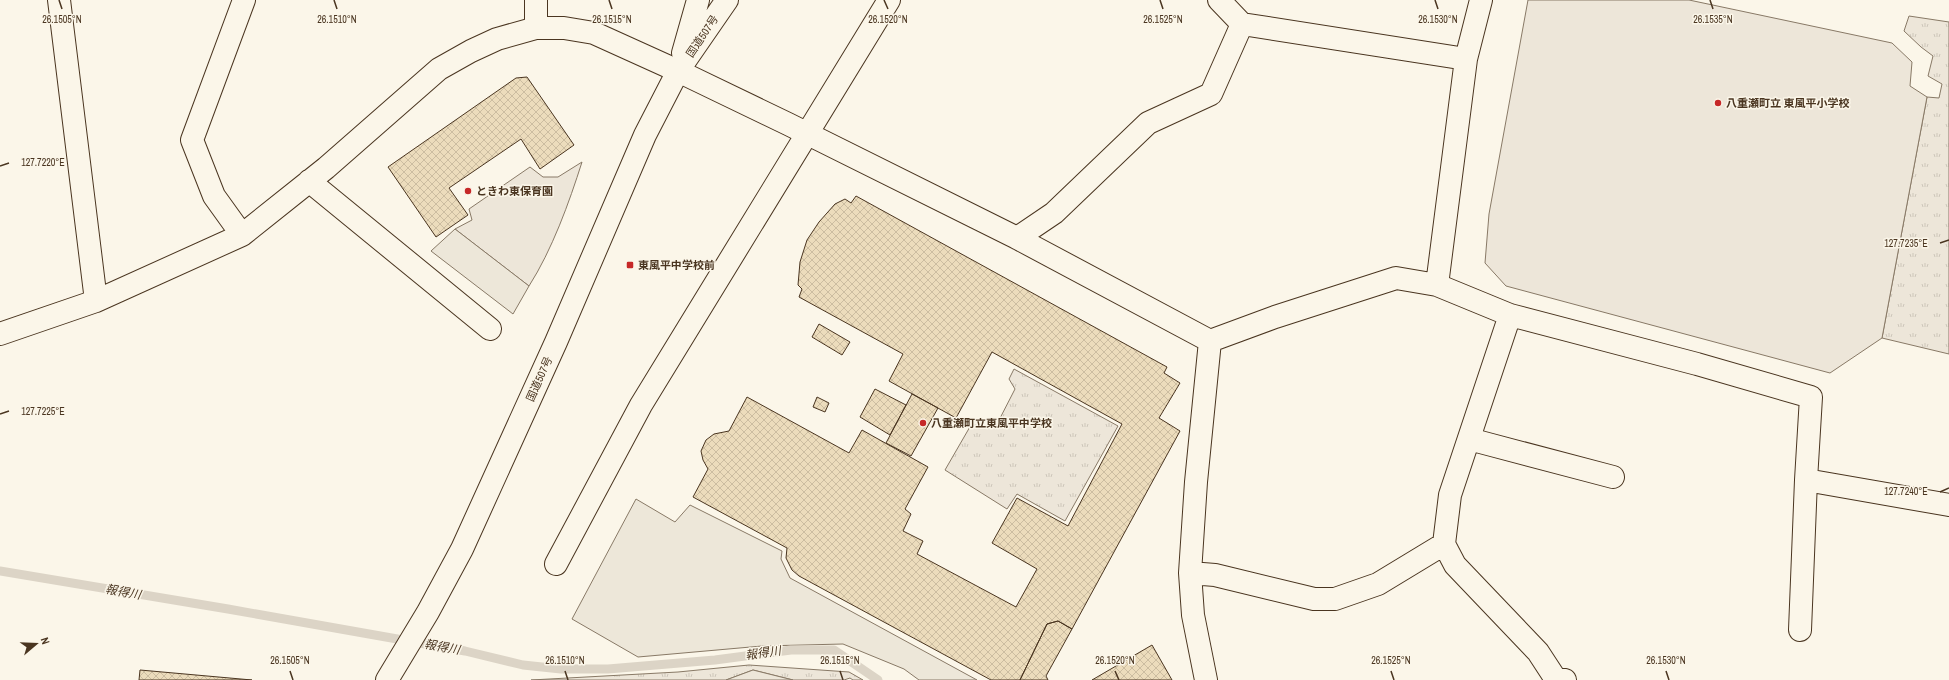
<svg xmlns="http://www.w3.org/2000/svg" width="1949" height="680" font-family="'Archivo Narrow','Noto Sans JP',sans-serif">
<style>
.grass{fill:url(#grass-tufts);stroke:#887966}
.pitch{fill:#ede6d9;stroke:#887966}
.parking{fill:#ede7d9;stroke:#887966}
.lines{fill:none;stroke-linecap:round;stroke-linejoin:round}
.stream{stroke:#dcd4c6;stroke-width:9}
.building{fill:url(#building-cross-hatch);stroke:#4a3520}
.minor-casing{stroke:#4a3520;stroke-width:24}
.highway-casing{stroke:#4a3520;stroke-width:24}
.minor{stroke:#fbf6e9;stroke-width:22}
.highway{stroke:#fbf6e9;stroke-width:22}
.ticks{fill:none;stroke:#4a3520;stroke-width:1.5}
.poi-dot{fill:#c62828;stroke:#fbf6e9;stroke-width:1.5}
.labels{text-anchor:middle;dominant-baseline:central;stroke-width:3;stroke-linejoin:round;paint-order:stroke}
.street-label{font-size:11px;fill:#4a3520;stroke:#fbf6e9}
.poi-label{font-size:11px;font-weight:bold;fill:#4a3520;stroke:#fbf6e9;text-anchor:start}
.water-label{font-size:12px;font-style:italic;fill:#4a3520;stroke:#fbf6e9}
.ticks-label{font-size:10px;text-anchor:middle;fill:#4a3520;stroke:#fbf6e9;stroke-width:3;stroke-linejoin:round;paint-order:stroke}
</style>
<defs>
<pattern id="grass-tufts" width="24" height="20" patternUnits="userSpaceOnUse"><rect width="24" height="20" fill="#ede6d9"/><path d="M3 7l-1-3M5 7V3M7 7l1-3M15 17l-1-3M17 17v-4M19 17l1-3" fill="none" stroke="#cdc6ba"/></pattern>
<pattern id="building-cross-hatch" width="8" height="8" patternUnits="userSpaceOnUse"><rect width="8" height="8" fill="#ecdcbc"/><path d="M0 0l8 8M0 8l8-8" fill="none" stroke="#ccbda1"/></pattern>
</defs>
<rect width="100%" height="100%" fill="#fbf6e9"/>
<path class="grass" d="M1909 16 1949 22V354L1882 338 1927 97 1939 98 1942 84 1928 76 1933 56 1921 47 1904 31Z
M1014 369 1118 426 1065 521 1017 494 1007 509 945 470 971 425 996 426 1015 389 1009 379Z
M749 665 849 672 863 680H853L850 678 844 680H793L753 670 726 680H531L678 672Z"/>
<path class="pitch" d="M1528 0H1689L1892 43 1912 62 1910 86 1927 97 1882 338 1830 373 1506 286 1485 263 1489 214Z
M582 162C569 203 552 250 529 286L455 229 472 220 469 209 530 167 543 177H558Z
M753 670 793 680H726Z"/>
<path class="parking" d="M455 229 529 286 513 314 431 251Z
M636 499 675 522 690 505 782 551 781 559 790 578 977 680H919L904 669 843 644 762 646 638 657 572 619Z"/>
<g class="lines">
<path class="stream" d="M0 571 228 609 465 651 523 665 561 669H608L715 660 791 650H834L878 680"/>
</g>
<path class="building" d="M527 77 574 145 540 169 521 139 449 188 468 215 436 237 388 167 516 78Z
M856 196 1167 367 1164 373 1180 383 1159 418 1180 431 1072 629 1058 621 1047 624 1020 680H991L799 576 792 570 786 558 787 548 693 497 708 469 703 460 701 451 706 440 714 434 729 431 747 397 849 453 862 430 928 467 905 509 911 514 903 531 923 541 917 554 1016 607 1037 569 992 543 1017 498 1068 526 1122 424 992 352 956 418 889 381 903 354 799 297 802 289 798 285 800 262 807 240 819 222 835 204 845 199 851 203Z
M819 324 850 342 842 355 812 337Z
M875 389 906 405 890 435 860 417Z
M912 394 938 408 911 456 886 443Z
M817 397 829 403 825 412 813 407Z
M1058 621 1072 629 1046 676 1048 680H1020L1047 624Z
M1152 645 1172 680H1092Z
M140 670 252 680H139Z"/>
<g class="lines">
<g class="minor-casing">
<path id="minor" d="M59 0 96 301
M1242 24 1466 59
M536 28V0
M309 181 490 329
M242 235 214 196 192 140 244 0
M1017 238 1054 213 1148 123 1211 94 1242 24 1219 0
M1437 285 1466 59 1481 0
M1510 315 1450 495 1444 544 1455 565 1538 652 1555 678 1565 680
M0 334 96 301 242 235 326 168 439 69 471 51 497 39 536 28H564L594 33 678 71 788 124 1017 238 1210 341 1275 317 1396 278 1437 285 1510 315 1697 364 1811 397 1806 480 1949 505
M1469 439 1613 477
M556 564 641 405 889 0
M1190 573 1215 575 1314 599H1335L1378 584 1444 544
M1800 630 1806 480
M1206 680 1193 615 1190 573 1196 482 1210 341"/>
</g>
<g class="highway-casing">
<path id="highway" d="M683 53 698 0
M387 680 428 612 462 549 556 342 645 135 678 71 727 0"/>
</g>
<use href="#minor" class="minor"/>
<use href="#highway" class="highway"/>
</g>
<path class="ticks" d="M59 0 62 9M334 0 337 9M609 0 612 9M884 0 888 9M1160 0 1163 9M1435 0 1438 9M1710 0 1713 9M0 166 9 163M1940 243 1949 240M0 414 9 411M1940 492 1949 488M290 671 293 680M565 671 568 680M840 671 843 680M1115 671 1119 680M1391 671 1394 680M1666 671 1669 680"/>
<g class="poi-dot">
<circle cx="1718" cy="103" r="4"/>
<circle cx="468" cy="191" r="4"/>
<rect x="626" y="261" width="8" height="8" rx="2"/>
<circle cx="923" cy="423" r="4"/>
</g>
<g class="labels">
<g class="street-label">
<text transform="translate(702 36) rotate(-56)">国道507号</text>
<text transform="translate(539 379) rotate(-66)">国道507号</text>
</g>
<g class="poi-label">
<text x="1726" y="103">八重瀬町立 東風平小学校</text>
<text x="476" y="191">ときわ東保育園</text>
<text x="638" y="265">東風平中学校前</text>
<text x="931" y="423">八重瀬町立東風平中学校</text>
</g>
<g class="water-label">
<text transform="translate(123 592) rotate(10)">報得川</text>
<text transform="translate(442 647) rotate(10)">報得川</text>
<text transform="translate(763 653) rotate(-8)">報得川</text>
</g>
</g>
<g class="ticks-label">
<text x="888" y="23">26.1520°N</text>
<text x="1163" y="23">26.1525°N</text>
<text x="1438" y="23">26.1530°N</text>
<text x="62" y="23">26.1505°N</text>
<text x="337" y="23">26.1510°N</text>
<text x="612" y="23">26.1515°N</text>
<text x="1713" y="23">26.1535°N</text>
<text x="43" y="166">127.7220°E</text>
<text x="1906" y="247">127.7235°E</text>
<text x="43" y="415">127.7225°E</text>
<text x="1906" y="495">127.7240°E</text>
<text x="290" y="664">26.1505°N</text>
<text x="565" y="664">26.1510°N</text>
<text x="840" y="664">26.1515°N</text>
<text x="1115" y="664">26.1520°N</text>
<text x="1391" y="664">26.1525°N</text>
<text x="1666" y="664">26.1530°N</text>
</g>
<g transform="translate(36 644) rotate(71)" stroke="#fbf6e9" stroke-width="3" paint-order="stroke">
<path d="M0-3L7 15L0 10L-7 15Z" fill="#4a3520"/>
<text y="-6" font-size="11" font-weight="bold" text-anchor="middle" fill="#4a3520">N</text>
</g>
</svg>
